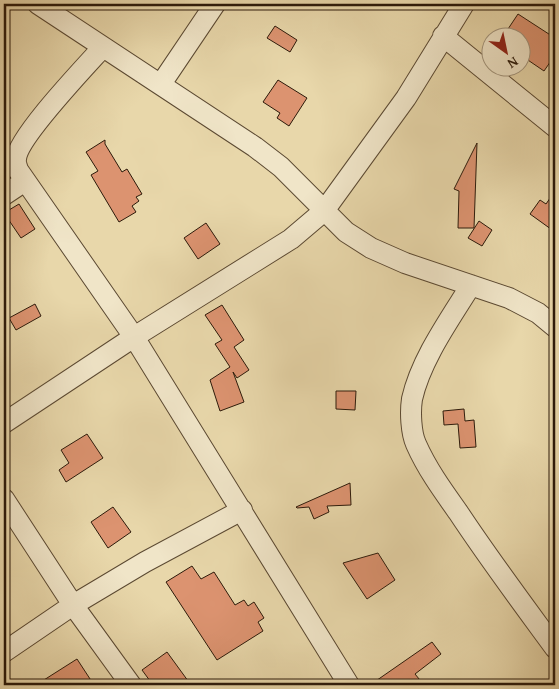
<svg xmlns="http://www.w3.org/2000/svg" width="559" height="689" font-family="'Gentium Book Plus',serif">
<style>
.building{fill:#dc9370;stroke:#2c1a0a}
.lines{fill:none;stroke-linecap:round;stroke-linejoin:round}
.street-casing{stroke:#5b4932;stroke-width:22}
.street{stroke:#f0e5c8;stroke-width:20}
</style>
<rect width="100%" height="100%" fill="#e8d7aa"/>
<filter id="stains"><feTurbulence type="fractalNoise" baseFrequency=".004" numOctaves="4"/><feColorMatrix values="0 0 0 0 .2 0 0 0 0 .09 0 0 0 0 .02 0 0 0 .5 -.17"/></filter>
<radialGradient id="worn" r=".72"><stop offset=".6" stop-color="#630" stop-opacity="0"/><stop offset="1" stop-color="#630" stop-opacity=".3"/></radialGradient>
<path class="building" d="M518 14 555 38V55L544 71 522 56V38H502Z
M275 26 297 40 290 52 267 38Z
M278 80 307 98 289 126 277 118 280 113 263 102Z
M105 140V144L122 172 127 169 142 194 136 197 139 201 132 206 136 212 119 222 91 175 98 171 86 152Z
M477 143 474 228H458L459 191 454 189Z
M555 191V232L530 214 540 200 546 204Z
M19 204 35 229 21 238 4 213Z
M479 221 492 230 482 246 468 238Z
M206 223 220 244 198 259 184 238Z
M35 304 41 316 16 330 9 318Z
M222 305 244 340 234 347 249 370 237 378 233 372 244 402 220 411 210 380 230 367 215 344 222 340 205 315Z
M336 391H356L355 410 336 409Z
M464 409 465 421 474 420 476 447 460 448 458 424 444 425 443 411Z
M87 434 103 458 66 482 59 470 69 463 61 450Z
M350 483 351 505 327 506 329 512 314 519 309 507 297 508 296 507Z
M113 507 131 532 108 548 91 522Z
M378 553 395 580 367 599 343 563Z
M192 566 201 579 214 572 235 605 244 600 248 606 254 602 264 618 258 622 263 631 217 660 166 582Z
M432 642 441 654 415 674 424 685H370Z
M167 652 191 685H153L142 670Z
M77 659 94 685H36Z"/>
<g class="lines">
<g class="street-casing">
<path id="street" d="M38 4 255 147 281 167 346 232 371 248 405 263 509 298 538 313 555 327
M443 36 555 127
M103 47C85 67 18 137 16 159 15 162 17 166 18 170L134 337 349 685
M161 84 215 4
M4 195 25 181
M471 285C450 319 421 359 412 399 410 412 411 433 416 444 427 469 443 491 458 512 489 559 522 603 555 648
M4 423 134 337 291 239 324 211 406 98 464 4
M4 499 73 605 131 685
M4 652 73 605 145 562 242 510"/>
</g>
<use href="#street" class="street"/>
</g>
<rect width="559" height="689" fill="none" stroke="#e8d7aa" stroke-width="20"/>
<rect x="5" y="5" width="549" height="679" fill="none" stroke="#2c1a0a" stroke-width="2.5"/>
<rect x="10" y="10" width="539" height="669" fill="none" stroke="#2c1a0a"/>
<g transform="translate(506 52) rotate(147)"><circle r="24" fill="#f0e5c8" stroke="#a2947c"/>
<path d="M0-4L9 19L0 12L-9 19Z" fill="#8f2418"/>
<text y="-8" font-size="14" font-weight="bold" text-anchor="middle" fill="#2c1a0a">N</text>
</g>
<rect width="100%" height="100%" filter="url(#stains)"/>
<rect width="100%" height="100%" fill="url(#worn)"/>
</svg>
